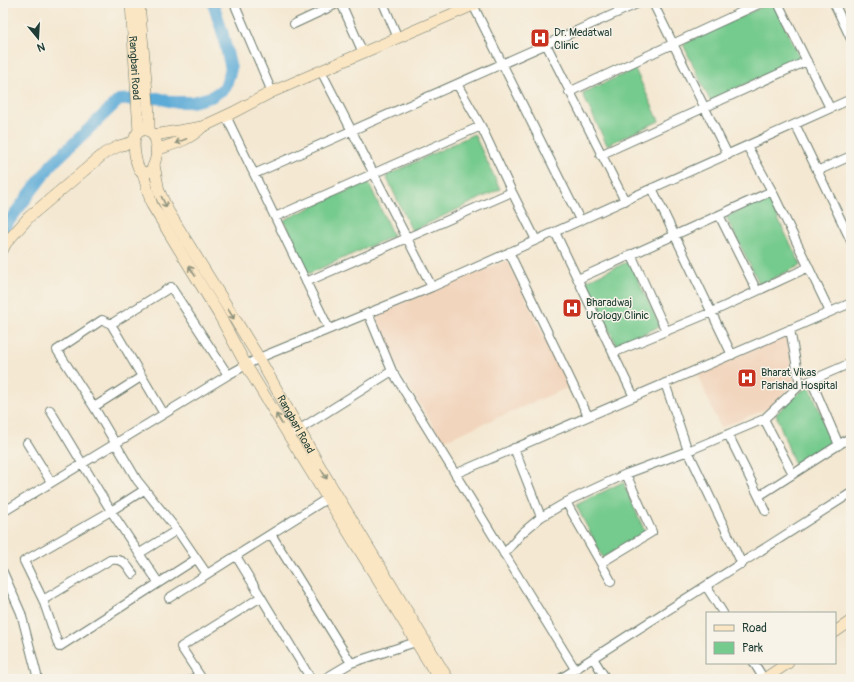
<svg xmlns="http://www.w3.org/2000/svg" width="854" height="682" font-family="Pangolin,sans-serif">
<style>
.built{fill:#f2d5bd}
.green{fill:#75ca8d;stroke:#4a8460}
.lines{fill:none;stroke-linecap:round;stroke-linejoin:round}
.river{stroke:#5dabd7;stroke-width:12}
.street-casing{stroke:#6a796b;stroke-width:10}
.secondary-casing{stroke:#6a796b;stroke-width:12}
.street{stroke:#fff;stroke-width:8}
.secondary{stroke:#fbe6c4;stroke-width:11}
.oneway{stroke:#8d927c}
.labels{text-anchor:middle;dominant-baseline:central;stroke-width:3;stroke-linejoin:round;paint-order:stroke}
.poi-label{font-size:11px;fill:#1f3d34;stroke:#f7f3e8;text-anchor:start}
.street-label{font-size:11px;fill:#1f3d34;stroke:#f7f3e8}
</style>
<rect width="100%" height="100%" fill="#f7f3e8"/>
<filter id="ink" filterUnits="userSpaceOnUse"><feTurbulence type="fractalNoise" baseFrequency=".025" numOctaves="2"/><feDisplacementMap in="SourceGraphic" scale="8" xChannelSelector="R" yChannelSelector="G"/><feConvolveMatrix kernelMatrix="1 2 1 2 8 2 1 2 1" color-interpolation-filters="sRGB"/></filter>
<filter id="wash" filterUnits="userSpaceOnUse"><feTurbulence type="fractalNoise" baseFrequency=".012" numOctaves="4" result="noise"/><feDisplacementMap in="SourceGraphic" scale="16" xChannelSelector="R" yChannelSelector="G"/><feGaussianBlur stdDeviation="0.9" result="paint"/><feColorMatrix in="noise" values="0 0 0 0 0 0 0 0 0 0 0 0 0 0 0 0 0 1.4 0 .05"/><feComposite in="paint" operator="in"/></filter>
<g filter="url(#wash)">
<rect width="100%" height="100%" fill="#f4e8d2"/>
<path class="built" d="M507 260 569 387 443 441 397 367 375 315Z
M787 335 795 382 769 408 720 428 698 374Z"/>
<path class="green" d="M770 3H774L800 58 710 101 683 44Z
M635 69 659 121 607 145 582 93Z
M474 134 500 189 412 231 386 176Z
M368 181 393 236 308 274 284 220Z
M767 197 801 265 760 285 726 217Z
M629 261 660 326 617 346 586 281Z
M810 387 833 443 796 469 776 414 800 392Z
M623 482 645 532 603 558 576 505Z"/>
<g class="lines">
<path class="river" d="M3 229 52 164 119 100 158 98 173 102H192L211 97 225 88 231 69 222 31 213 3"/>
</g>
</g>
<g filter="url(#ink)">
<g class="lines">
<g class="street-casing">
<path id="street" d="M234 3 272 92
M341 3 363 53
M383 3 398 38
M653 3 728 155
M778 3 830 108
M834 3 851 39
M473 5 580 220
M294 24 339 3
M546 44 625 201
M321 71 432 287
M457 84 481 126 512 192 536 240
M569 92 761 3
M226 116 329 329
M795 124 851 241
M747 146 772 191 830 312
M600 155 807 61
M817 171 851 156
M254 174 639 3
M652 188 732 355
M719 215 757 291
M275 217 481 126
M555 232 634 397
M509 252 588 416
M631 254 666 331
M578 279 772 191
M306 282 512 192
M368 313 392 371 575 669
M111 324 171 287 228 375
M790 329 800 385
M613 353 712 312 809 267
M811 380 839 445
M665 383 688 451 742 564
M94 407 141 377
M50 410 111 511 158 582
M164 414 111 324 102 320 57 350 94 407 137 480 177 530 207 574
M764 419 793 474
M728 434 766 511
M289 436 392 371
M27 443 51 482
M514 448 541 517
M455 474 851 303
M144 490 111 511 24 561 43 600 59 647 196 559
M759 496 851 437
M566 502 611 581
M3 512 228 375 259 358 432 287 851 99
M271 534 351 663
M140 553 177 530
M504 554 522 533 541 517 572 499 626 474 688 451 764 419 800 385 851 363
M236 556 311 679
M601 563 652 532 626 474
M3 572 21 613 38 679
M706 586 723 613
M169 598 328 498
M43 600 110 560C124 558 126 564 133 574
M593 658 606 679
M754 663 764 679
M192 679 199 675
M202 679 181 647 261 597
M324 679 351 663 416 642
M560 679 851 493"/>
</g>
<g class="secondary-casing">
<g id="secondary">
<path id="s1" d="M131 3 139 132"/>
<path d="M139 3 149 114V130"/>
<path d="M144 129C162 134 158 158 151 171 148 172 145 174 142 172 135 167 132 141 136 135 138 132 141 130 144 129Z"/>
<path d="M154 135 202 127 232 113 272 92 478 3"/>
<path d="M156 150C173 144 190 140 202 127"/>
<path id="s2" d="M154 165 159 191 168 211 259 358 323 472 448 679"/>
<path d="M143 173 147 188 152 205 218 313 246 365 289 436 439 679"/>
<path d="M3 249 6 243 29 217 105 153 119 146 133 142"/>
<path d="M835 632 851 621"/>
<path d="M764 679 788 663"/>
</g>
</g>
<use href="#street" class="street"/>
<use href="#secondary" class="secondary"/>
</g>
<defs><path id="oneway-shaft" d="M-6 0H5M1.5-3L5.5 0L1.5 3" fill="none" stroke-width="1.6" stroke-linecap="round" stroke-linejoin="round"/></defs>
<g class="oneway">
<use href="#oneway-shaft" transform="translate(181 141) rotate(158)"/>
<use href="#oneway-shaft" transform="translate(164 202) rotate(65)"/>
<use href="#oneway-shaft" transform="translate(192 271) rotate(-122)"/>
<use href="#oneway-shaft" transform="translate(231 314) rotate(59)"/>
<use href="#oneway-shaft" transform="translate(279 419) rotate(-121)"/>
<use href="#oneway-shaft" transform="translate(324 474) rotate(59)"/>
</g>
</g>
<defs>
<g id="hospital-square" transform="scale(1)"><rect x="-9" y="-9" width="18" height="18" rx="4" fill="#c8321e" stroke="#f7f3e8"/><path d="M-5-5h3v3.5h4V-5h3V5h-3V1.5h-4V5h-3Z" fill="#fff"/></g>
</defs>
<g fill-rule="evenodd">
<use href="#hospital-square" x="540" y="38"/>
<use href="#hospital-square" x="572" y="308"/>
<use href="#hospital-square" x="747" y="378"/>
</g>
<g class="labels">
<g class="poi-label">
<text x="554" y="32">Dr. Medatwal<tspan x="554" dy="13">Clinic</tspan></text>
<text x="586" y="302">Bharadwaj<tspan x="586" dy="13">Urology Clinic</tspan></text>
<text x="761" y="372">Bharat Vikas<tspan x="761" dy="13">Parishad Hospital</tspan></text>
</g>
<g class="street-label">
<text stroke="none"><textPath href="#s1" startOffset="65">Rangbari Road</textPath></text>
<text stroke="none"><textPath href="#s2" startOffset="297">Rangbari Road</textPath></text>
</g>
</g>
<rect width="854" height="682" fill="none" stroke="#f7f3e8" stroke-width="16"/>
<rect x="706" y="612" width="130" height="52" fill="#f7f3e8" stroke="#a1aaa0"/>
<rect x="714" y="625" width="20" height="6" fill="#fbe6c4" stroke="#a1aaa0"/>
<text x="742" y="632" font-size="12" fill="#1f3d34">Road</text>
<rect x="714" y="642" width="20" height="12" fill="#75ca8d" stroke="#a1aaa0"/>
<text x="742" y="652" font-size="12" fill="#1f3d34">Park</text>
<g transform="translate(38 38) rotate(162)" stroke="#f7f3e8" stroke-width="3" paint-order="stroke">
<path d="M0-3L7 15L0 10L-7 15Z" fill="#1f3d34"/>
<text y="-6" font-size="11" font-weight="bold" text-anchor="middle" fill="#1f3d34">N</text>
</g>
</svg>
